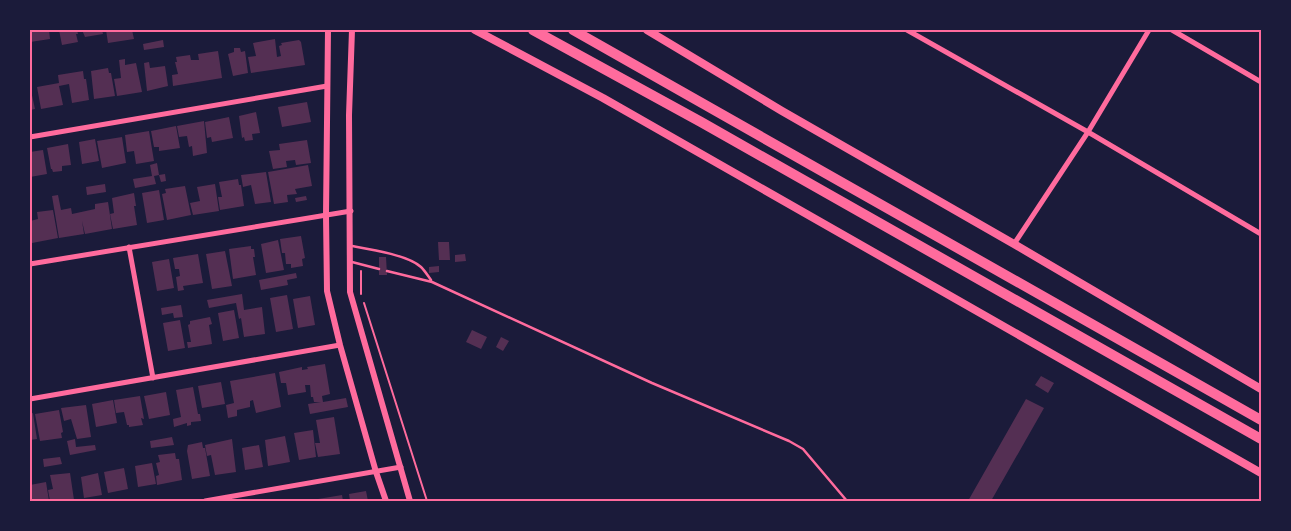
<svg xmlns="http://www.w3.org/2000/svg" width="1291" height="531" font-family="'Public Sans',sans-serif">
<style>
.building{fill:#542f53}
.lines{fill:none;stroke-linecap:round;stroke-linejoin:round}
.path{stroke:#ff6b9d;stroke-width:2}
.service{stroke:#ff6b9d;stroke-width:2.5}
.minor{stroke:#ff6b9d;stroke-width:5}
.tertiary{stroke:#ff6b9d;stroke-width:6}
.secondary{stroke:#ff6b9d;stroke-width:8}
.motorway{stroke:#ff6b9d;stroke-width:10}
.neatline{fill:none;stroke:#ff6b9d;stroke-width:2}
</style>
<rect width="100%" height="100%" fill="#1b1b3a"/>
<path class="building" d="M30 30H49L50 39 30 42Z
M59 30H77L78 34H76L78 42 62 45Z
M82 30H102L103 34 85 37Z
M106 30H132L134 39 108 43Z
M275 39 277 57 281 56 279 46 282 45 281 43 299 40 301 42 305 65 251 73 248 57 256 56 253 43Z
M163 40 164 47 144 50 143 44Z
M234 48H240L241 52 245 51 248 73 233 76 228 54 234 52Z
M218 51 222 78 173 86 172 75 178 74 175 62H177L176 57 190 55 191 60H199L198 54Z
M125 59V65L136 63 142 92 117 96 114 79 121 78 119 60Z
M149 62 150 68 165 66 168 86 147 91 144 63Z
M108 68 109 73H111L115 96 94 99 91 71Z
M83 71 84 79H86L89 100 72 103 69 84 59 86 63 105 41 109 37 87 59 83 58 75Z
M30 86 35 109 30 110Z
M307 102 311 122 282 127 278 107Z
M256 112 260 133 252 134 253 140 245 141 244 137 242 138 239 116Z
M229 117 233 138 212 142 211 137 207 138 205 122Z
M204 121 207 153 193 156 192 146 189 147 187 136 179 137 177 126Z
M176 126 180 148 159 151V147H154L151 131Z
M149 131 154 161 136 164 134 151 127 152 125 135Z
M122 137 126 163 102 168 97 141Z
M95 139 99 161 82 164 79 142Z
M307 140 311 163 296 165 295 160 286 161 287 167 273 169 269 151 280 150 279 144Z
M68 144 71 165 62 166V171L53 172 52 169H51L47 148Z
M43 150 47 174 30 177V152Z
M157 163 159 175 154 176 156 184 135 188 133 179 152 176 150 165Z
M308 165 312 186 295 189 297 194 287 195 288 202 274 204 268 172Z
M266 172 271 202 255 204 251 185 243 187 241 175Z
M165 174 166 181 161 182 159 175Z
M238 179 239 185H241L244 206 220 210 218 197H222L219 182Z
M105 184 106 192 87 195 86 187Z
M215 184 219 211 193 215 190 203 200 201 197 187Z
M185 186 191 215 167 220 162 194 166 193 165 189Z
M159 190 164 220 147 223 142 193Z
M134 193 136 206H134L137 225 113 229 110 214 114 213 112 198Z
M58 195 61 210 71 208 72 214 95 209V204L108 202 112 229 85 234 82 221 84 234 59 238 52 196Z
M306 196 307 200 296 202 295 198Z
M53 210 58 238 32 243 30 221 38 219 37 212Z
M301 236 305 258 302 259 303 266 291 268V264H286L285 253H282L280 239Z
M278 240 284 270 266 273 261 244Z
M438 242H449L450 260H439Z
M251 246V249H254L255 257H253L256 275 233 279 229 249Z
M225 251 232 286 212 289 206 254Z
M198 254 203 283 183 286 184 290 178 291 176 277 180 276 179 269H175L173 258Z
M465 254 466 261 455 262V255Z
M379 257H386L387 275H379Z
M169 259 174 288 157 291 152 262Z
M439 266V272L429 273V267Z
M296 273 297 278 287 280 288 285 261 290 259 280Z
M242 294 244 310 262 307 265 334 244 337 241 318 239 319 236 303 209 308 207 300Z
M287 295 293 329 276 332 270 298Z
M310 296 315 325 298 328 293 299Z
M181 305 183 317 174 318 173 313 162 315 161 308Z
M234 310 239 338 223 341 218 313Z
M210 317 212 324 209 325 212 344 188 348 187 342H191L188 325 190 324V321Z
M180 320 185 348 168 351 163 323Z
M472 330 487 337 481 349 466 342Z
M501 337 509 341 503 351 496 347Z
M325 364 330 394 322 396 323 402 346 398 348 407 310 414 308 404 321 402H314L313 397H311L310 385H305L306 392 288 395 286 383H281L279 372 302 367V370L308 369 307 367Z
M275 373 281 407 256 413 253 400 250 401V407L237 410V416L228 418 226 405 234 403 230 381Z
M1041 376 1054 383 1048 393 1035 385Z
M221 382 225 404 202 408 198 386Z
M193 387 198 414H200L201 421 191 422V425L187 426V423L174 427 173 419 181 417 176 390Z
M166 392 170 415 149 419 144 396Z
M140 396 144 419 141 418 143 425 129 427V425H127L124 412 116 413 114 400Z
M1026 399 1044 408 991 501H968Z
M113 400 117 423 96 427 92 404Z
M86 405 91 437 77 439 71 419 64 421 61 408Z
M59 410 63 432 61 433 62 438 40 441 35 414Z
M33 413 37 439 30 440V414Z
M334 417 340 454 318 457 315 443H320L316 420Z
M313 430 316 457 299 460 294 433Z
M285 436 290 462 268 466 265 440Z
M172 437 174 445 151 448 150 441Z
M75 439 76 447 95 445 96 450 70 455 67 441Z
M232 439 236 472 215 475 211 455 207 456 205 445Z
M202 442 203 448H205L210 476 192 479 187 451 188 445Z
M259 445 263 467 245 470 242 448Z
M175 453 176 459H179L182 480 157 485 156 476 159 475 156 463 160 462 158 455Z
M60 457 62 464 44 467 43 459Z
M152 463 156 484 138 487 135 466Z
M124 468 128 489 108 493 104 472Z
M70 473 74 500 50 501 48 490 53 489 50 475Z
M98 473 102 495 84 498 81 477Z
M46 482 49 501H30V485Z
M366 491 368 501H350L349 494Z
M342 495 343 501H313L312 500Z"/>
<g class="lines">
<path class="path" d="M361 294V271
M364 303 427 501"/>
<path class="service" d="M352 246C369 249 408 255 421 267 425 271 428 276 431 280
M352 262 379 269
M387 271 432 282 652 383 789 441 803 449 847 501"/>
<path class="minor" d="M907 30 1088 132 1261 234
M1172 30 1261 82
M30 137 327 86
M1014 244 1088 132 1149 30
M129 247 153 378
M30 264 351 211
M30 399 340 345
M205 501 401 467"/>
<path class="tertiary" d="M328 30 326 215 327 291 340 345 376 472 386 501
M352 30 349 115 350 292 410 501"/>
<path class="secondary" d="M475 30 603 98 1261 473
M647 30 782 111 1014 244 1261 389"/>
<path class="motorway" d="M533 30 701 122 1261 439
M573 30 1261 420"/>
</g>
<rect width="1291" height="531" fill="none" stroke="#1b1b3a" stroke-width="62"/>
<rect x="31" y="31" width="1229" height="469" class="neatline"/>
</svg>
